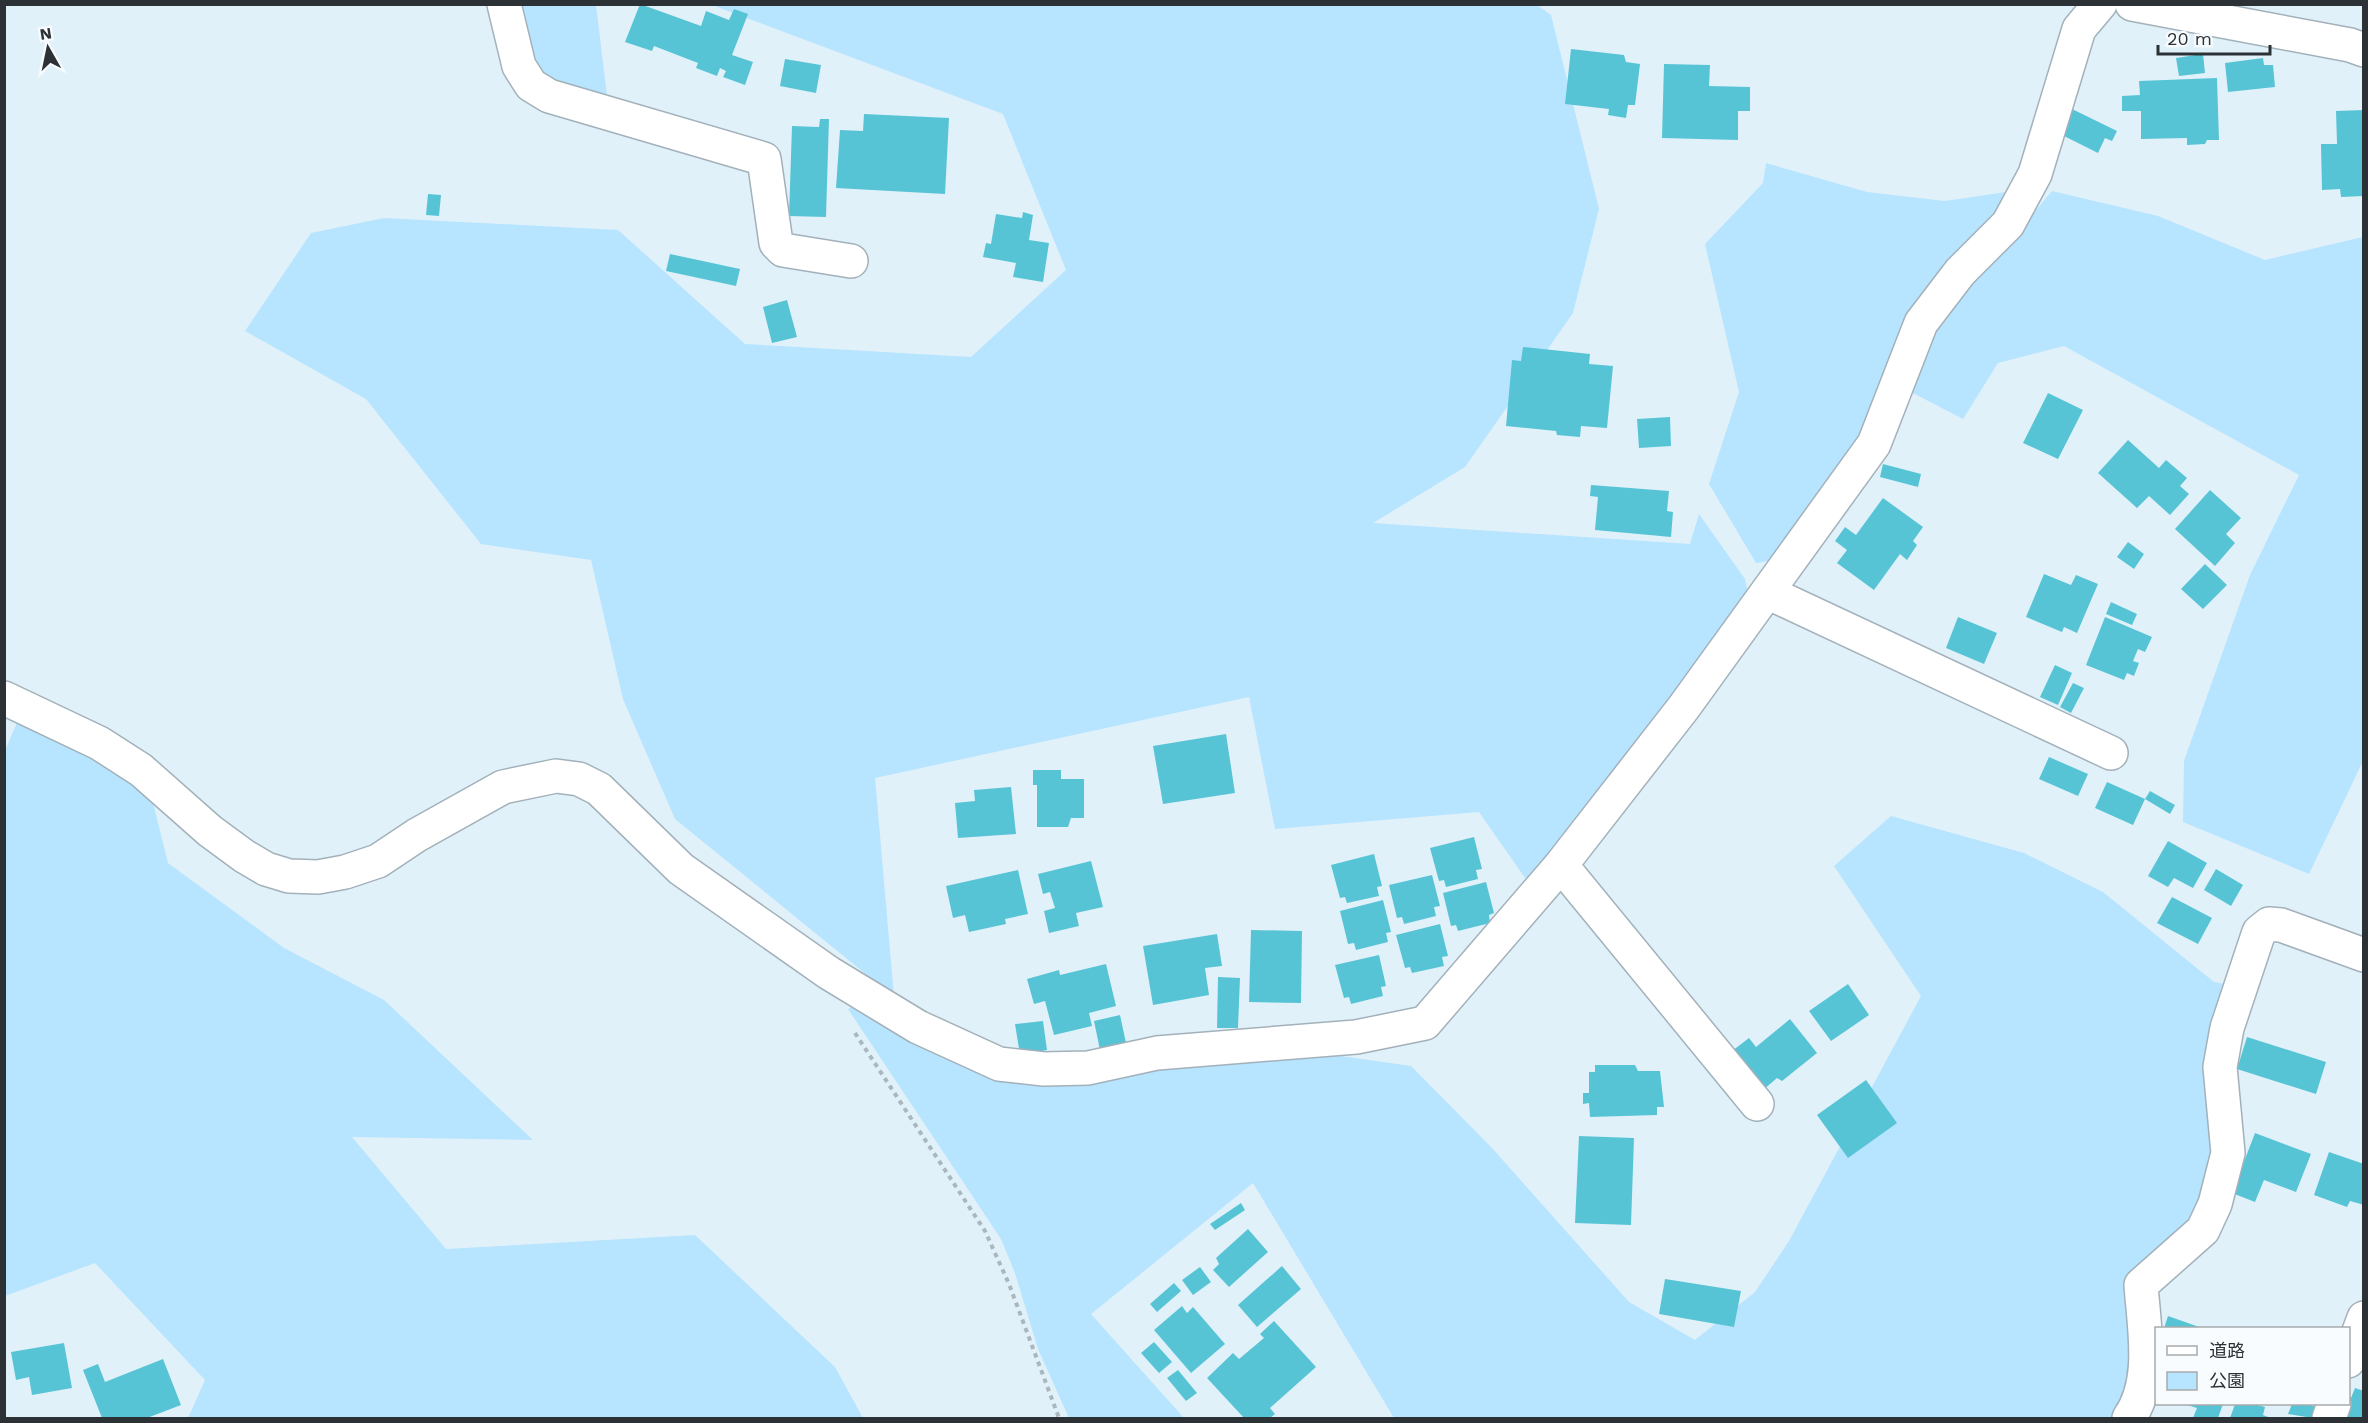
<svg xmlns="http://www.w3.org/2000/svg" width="2368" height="1423" font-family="'Work Sans','Noto Sans JP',sans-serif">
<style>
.green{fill:#b7e4fe}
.building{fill:#57c4d5}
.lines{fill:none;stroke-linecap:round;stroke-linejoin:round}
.minor-casing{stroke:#a2b1ba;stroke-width:36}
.path{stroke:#aab7be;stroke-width:4;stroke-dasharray:4.5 4.5;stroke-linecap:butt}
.minor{stroke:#fff;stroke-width:33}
</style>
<rect width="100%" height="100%" fill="#e1f1fa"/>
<path class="green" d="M511 5H596L608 104 541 77Z
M712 5H1537L1551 15 1599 209 1573 313 1465 467 1373 523 1690 544 1699 514 1745 579 1748 595 1530 885 1479 812 1275 829 1249 697 875 778 894 997 675 819 623 699 591 560 481 544 366 399 245 331 311 233 384 218 618 230 745 344 971 357 1066 270 1003 114Z
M1766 163 1867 192 1945 201 2013 191 1993 223 1938 272 1913 313 1861 443 1774 560 1756 563 1709 484 1739 392 1705 244 1763 183Z
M2052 191 2158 216 2265 260 2363 237V761L2309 874 2183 822 2184 761 2250 575 2299 475 2064 346 1998 363 1963 419 1907 390 1930 337 1965 281 2007 245Z
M19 718 89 751 150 791 168 863 284 948 384 1000 533 1140 352 1137 446 1249 695 1235 835 1367 863 1418H188L205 1380 95 1263 5 1296 4 753Z
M1891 816 2024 853 2103 892 2214 982 2230 985 2218 1173 2192 1225 2159 1252 2136 1375 2114 1418H1394L1253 1183 1091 1314 1184 1418H1069L1038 1349 1015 1273 1001 1239 848 1009 855 1005 992 1069 1134 1071 1320 1053 1411 1066 1492 1148 1629 1302 1695 1340 1755 1292 1789 1241 1921 996 1834 866Z"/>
<path class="building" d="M640 4 701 26 706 11 729 20 734 9 748 14 732 55 753 62 745 85 723 77 726 71 720 68 717 76 696 68 698 63 654 46 652 51 625 42Z
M1571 49 1624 55 1626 62 1640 64 1635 105H1628L1626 118 1608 115 1609 109 1565 104Z
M2203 54 2205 73 2179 76 2176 58Z
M2263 58 2264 65H2273L2275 87 2228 92 2225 63Z
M785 59 821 65 816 93 780 86Z
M1664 64 1710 65 1709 86 1750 87V111H1738V140L1662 138Z
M2217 78 2219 140H2207L2205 144 2187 145V138L2141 139V111H2122V96L2140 95 2139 81Z
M2072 109 2117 131 2112 141 2105 138 2098 153 2060 134Z
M2364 110V196L2341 197 2340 189 2322 190 2321 144H2337L2336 111Z
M864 114 949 118 945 194 836 188 840 130 863 131Z
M820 119H829L826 217 789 216 792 126 819 127Z
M428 194 441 195 439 216 426 215Z
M1023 212 1033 215 1029 240 1049 243 1043 282 1013 277 1016 263 983 257 986 243 991 244 996 214 1022 218Z
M670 254 740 269 736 286 666 271Z
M787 300 797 337 772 343 763 307Z
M1523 347 1590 354 1589 364 1613 366 1607 428 1581 426 1580 437 1557 435 1556 431 1506 426 1512 360 1521 361Z
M2048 393 2083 410 2058 459 2023 443Z
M1670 417 1671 446 1639 448 1637 419Z
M2128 440 2159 468 2166 460 2187 478 2180 486 2189 494 2170 515 2149 496 2137 508 2098 473Z
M1883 464 1921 474 1918 487 1880 477Z
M1591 485 1669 491 1667 511 1673 512 1671 537 1595 530 1598 497 1590 496Z
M2210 490 2241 518 2226 534 2235 543 2215 566 2175 529Z
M1883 498 1923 527 1913 541 1917 545 1907 560 1900 554 1874 590 1837 563 1847 550 1835 541 1845 527 1856 535Z
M2128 542 2144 554 2134 569 2117 557Z
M2205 564 2227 585 2203 609 2181 589Z
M2044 574 2071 585 2076 575 2098 584 2077 633 2064 627 2062 632 2026 617Z
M2111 602 2137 614 2132 625 2106 614Z
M1958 617 1997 633 1984 664 1946 648Z
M2105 617 2152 637 2145 652 2138 649 2133 661 2139 663 2134 676 2127 673 2124 680 2086 665Z
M2055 665 2072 673 2058 705 2040 697Z
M2073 683 2084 688 2071 713 2060 707Z
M1226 734 1235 793 1163 804 1153 746Z
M2049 757 2088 774 2078 796 2039 779Z
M1033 770H1061V779H1084V818H1071L1068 827H1037V785H1033Z
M2107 782 2145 799 2133 825 2095 808Z
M1011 787 1016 834 958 838 955 803 975 801 974 790Z
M2150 791 2175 805 2170 814 2145 799Z
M1474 837 1482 869 1476 870 1478 879 1446 887 1444 880 1439 881 1430 848Z
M2168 841 2207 863 2193 888 2174 878 2168 887 2148 876Z
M1374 854 1382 886 1377 887 1379 896 1347 903 1345 897 1340 898 1331 865Z
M1091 861 1103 907 1076 913 1079 926 1049 933 1044 911 1055 908 1050 892 1043 894 1038 874Z
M2216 869 2243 885 2231 906 2204 890Z
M1018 870 1028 914 1005 919 1006 924 969 932 965 915 953 918 946 886Z
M1432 875 1440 906 1434 907 1436 916 1404 924 1402 917 1397 918 1389 885Z
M1486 882 1494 913 1489 915 1490 923 1458 931 1456 925 1451 926 1443 893Z
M2172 897 2212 918 2198 944 2157 923Z
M1383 900 1391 932 1386 933 1388 942 1356 950 1354 943 1348 944 1340 911Z
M1440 924 1448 956 1442 957 1444 966 1412 973 1410 967 1405 968 1396 935Z
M1251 930 1302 931 1301 1003 1249 1002Z
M1217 934 1222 966 1205 968 1209 995 1153 1005 1143 946Z
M1379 955 1386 986 1381 987 1383 996 1351 1004 1349 997 1344 998 1335 965Z
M1106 964 1116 1006 1089 1013 1092 1026 1054 1035 1045 1001 1034 1004 1027 979 1059 970 1060 975Z
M1218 977 1240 978 1238 1028H1217Z
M1848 984 1869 1015 1831 1041 1809 1011Z
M1120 1015 1126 1043 1100 1050 1094 1021Z
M1790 1019 1817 1053 1782 1081 1777 1078 1763 1090 1732 1051 1749 1038 1756 1047Z
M1043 1021 1047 1050 1020 1055 1015 1024Z
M2247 1037 2326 1062 2316 1094 2237 1069Z
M1595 1065H1635L1638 1071H1660L1664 1107H1657V1115L1590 1117 1589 1103 1583 1104V1093H1589V1072H1595Z
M1866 1080 1897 1123 1848 1158 1817 1115Z
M2255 1133 2311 1154 2296 1192 2264 1180 2255 1202 2232 1193Z
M1579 1136 1634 1138 1631 1225 1575 1223Z
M2329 1152 2364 1164V1205L2350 1201 2347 1207 2314 1195Z
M1241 1203 1245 1210 1215 1230 1210 1224Z
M1248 1229 1268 1252 1229 1287 1213 1270 1219 1264 1216 1258Z
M1282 1266 1301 1289 1257 1327 1238 1305Z
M1200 1267 1211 1282 1193 1295 1182 1280Z
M1665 1279 1741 1291 1734 1327 1659 1314Z
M1174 1283 1181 1291 1157 1312 1150 1304Z
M1182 1306 1187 1313 1193 1307 1225 1344 1191 1373 1154 1330Z
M2168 1316 2202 1328H2164Z
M1274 1321 1316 1367 1270 1408 1275 1414 1270 1418H1244L1207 1378 1233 1353 1239 1359 1264 1338 1260 1334Z
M1154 1342 1172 1362 1159 1373 1141 1353Z
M64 1343 72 1388 32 1395 29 1377 16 1380 11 1352Z
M163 1359 181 1405 147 1418H102L83 1370 98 1364 105 1382Z
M1178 1370 1197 1393 1186 1401 1167 1378Z
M2355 1388 2364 1391V1418H2343Z
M2184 1404H2223L2218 1418H2193L2197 1408Z
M2235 1404H2254L2265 1407 2263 1415 2271 1418H2230Z
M2292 1404H2306L2317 1407 2313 1418 2288 1414Z"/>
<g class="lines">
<g class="minor-casing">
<path id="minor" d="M504 4 519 66 531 85 549 96 764 159 776 243 783 250 851 261
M2132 4 2350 45 2364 50
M1767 592 2111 753
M4 698 99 743 141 770 210 831 244 856 266 869 289 876 318 877 345 872 378 861 417 835 503 787 556 776 579 779 599 789 681 869 829 973 918 1027 999 1064 1044 1069 1088 1068 1157 1053 1356 1037 1425 1023 1561 865 1684 707 1874 444 1921 323 1960 272 2008 224 2035 174 2079 29 2100 4
M1561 865 1757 1104
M2348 1361 2364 1318
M2129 1418C2155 1381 2144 1328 2141 1285L2203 1230 2215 1204 2228 1153 2220 1067 2227 1028 2259 932 2269 924 2281 925 2364 955
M2329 1418 2334 1404"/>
</g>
<path class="path" d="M855 1033 985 1231 1009 1284 1059 1418"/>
<use href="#minor" class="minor"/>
</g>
<rect width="2368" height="1423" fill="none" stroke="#2b3134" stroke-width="12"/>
<rect x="2155" y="1327" width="195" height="78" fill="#f9fcfe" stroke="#a7abad" stroke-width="1.5"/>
<rect x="2167" y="1346" width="30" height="9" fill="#ffffff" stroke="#a7abad" stroke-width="1.5"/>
<text x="2209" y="1357" font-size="18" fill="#2b3134">道路</text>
<rect x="2167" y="1372" width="30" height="18" fill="#b7e4fe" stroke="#a7abad" stroke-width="1.5"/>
<text x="2209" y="1387" font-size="18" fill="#2b3134">公園</text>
<g transform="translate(48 48) rotate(351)" stroke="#f9fcfe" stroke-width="4.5" paint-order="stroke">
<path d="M0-4.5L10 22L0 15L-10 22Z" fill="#2b3134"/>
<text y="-9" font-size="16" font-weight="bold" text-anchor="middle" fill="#2b3134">N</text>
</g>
<path d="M2158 45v9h112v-9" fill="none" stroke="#2b3134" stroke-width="3"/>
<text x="2167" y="45" font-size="18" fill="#2b3134" stroke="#f9fcfe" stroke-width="4.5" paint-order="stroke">20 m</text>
</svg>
